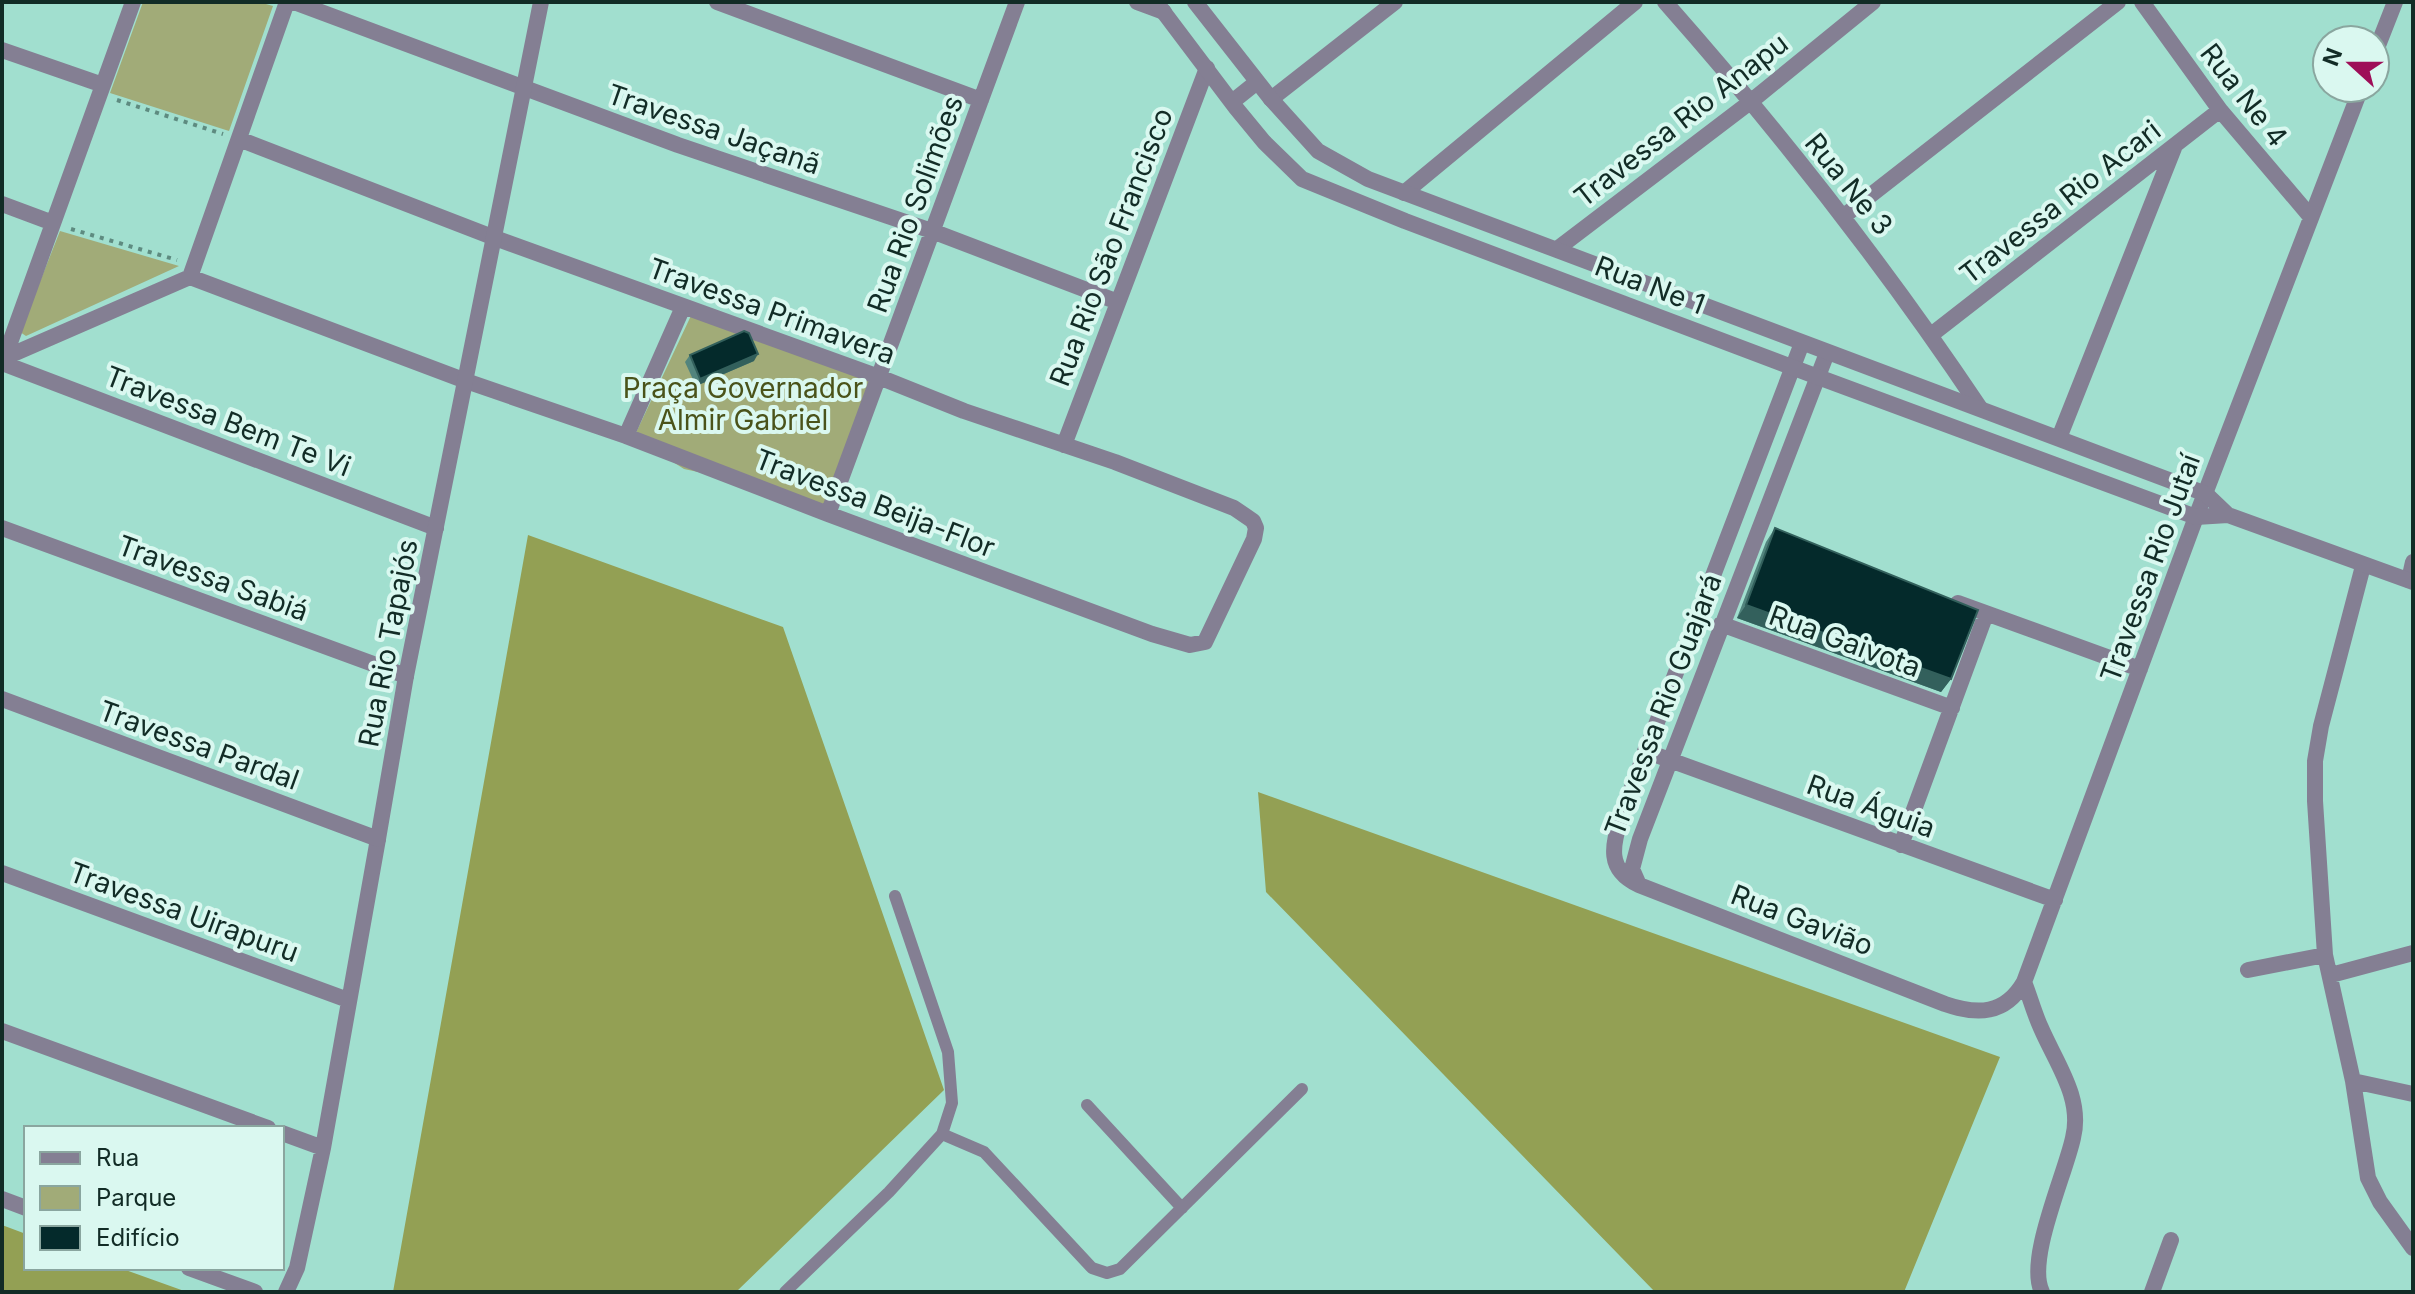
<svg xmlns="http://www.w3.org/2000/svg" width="2415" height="1294" font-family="Inter,sans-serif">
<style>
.green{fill:#a1ab78}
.forest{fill:#93a054}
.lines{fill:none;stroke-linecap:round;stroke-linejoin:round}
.path{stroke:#5e8b80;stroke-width:4;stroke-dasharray:4 6;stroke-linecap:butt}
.service{stroke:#847f93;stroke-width:12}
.minor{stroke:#847f93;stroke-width:16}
.tertiary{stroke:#847f93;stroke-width:16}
.wall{fill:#52847d}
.shaded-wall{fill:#33605c}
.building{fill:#042a2b;stroke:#33605c;stroke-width:2}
.labels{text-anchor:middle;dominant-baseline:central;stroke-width:8;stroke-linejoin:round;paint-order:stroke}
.street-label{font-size:28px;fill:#122c26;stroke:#daf8f0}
.park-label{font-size:28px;fill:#4a531a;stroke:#daf8f0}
</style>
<rect width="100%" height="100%" fill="#a1dfcf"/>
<path class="green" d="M143 2H259L273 6 229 131 110 93Z
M60 231 179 266 26 336 20 332Z
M696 305 880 373 831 514 750 483 684 469 634 437Z"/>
<path class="forest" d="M528 535 783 627 944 1090 736 1292H393Z
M1258 792 2000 1057 1904 1292H1655L1266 892Z
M2 1225 26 1234V1268H120L187 1292H2Z"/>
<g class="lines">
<path class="path" d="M117 100 223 134
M71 229 177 260"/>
<path class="service" d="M1087 1105 1182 1208
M942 1134 984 1152 1092 1268 1107 1273 1120 1269 1302 1089
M785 1292 889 1192 942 1134 952 1103 948 1052 895 896"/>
<path class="minor" d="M294 2 678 145 932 231 1118 302
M717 2 981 100
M1137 2 1164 12
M1665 2C1779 131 1885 266 1980 408
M2142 2 2220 110 2310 216
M2 50 103 85
M2375 53 2395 2
M1271 99 1395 2
M1404 193 1635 2
M2 204 53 223
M1844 216 2118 2
M1557 249 1749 103 1873 2
M190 277 466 381 626 436 828 514 1152 634 1190 645 1205 642 1254 539 1256 528 1253 521 1234 508 1115 462 964 411 879 377 495 238 239 139
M1931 335 2220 110
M1802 343 1623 811C1614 842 1603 868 1639 885L1945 1004C1977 1015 2005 1015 2024 982L2196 517 2361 88
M4 358 190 277 287 2
M3 362 133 2
M2 363 436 528
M626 436 683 307
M2059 438 2174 148
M1064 445 1207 68
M828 514 1017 2
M2 528 406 676
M2363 566 2321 726 2315 761V801L2325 955 2353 1081 2368 1178 2380 1202 2413 1248
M2409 580 2413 562
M1958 603 2140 669
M1721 624 1952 708
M1645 751 2055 900
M1901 845 1986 614
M2 873 348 1000
M1639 885 1632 869 1640 839 1827 353
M2248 970 2325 955
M2331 975 2413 953
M2024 982C2030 997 2034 1013 2041 1028 2056 1063 2083 1098 2073 1138 2065 1175 2026 1260 2042 1292
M2 1031 268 1128
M2353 1081 2413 1094
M282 1133 323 1148
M2 1199 26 1208
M189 1268 255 1292
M286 1292 297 1268 323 1148 378 839
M2152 1292 2171 1240"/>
<path class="tertiary" d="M1156 2 1236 108 1264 142 1302 179 1405 221 1818 377 2196 517 2228 515
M1195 2 1271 99 1318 151 1368 179 2206 494 2228 515 2413 582
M1232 102 1257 82
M2 699 378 839 406 676 541 2"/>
</g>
<path class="wall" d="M690 355 754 361 696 386 685 362Z
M1775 528 1951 679 1941 692 1737 618 1766 542Z"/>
<path class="shaded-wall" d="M758 354 754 361 696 386 700 379Z
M1746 605 1951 679 1941 692 1737 618Z"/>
<path class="building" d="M744 331 749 333 758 354 700 379 690 355Z
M1775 528 1978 610 1951 679 1746 605Z"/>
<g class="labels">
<g class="street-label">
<text transform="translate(2244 95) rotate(52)">Rua Ne 4</text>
<text transform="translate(1681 120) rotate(-38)">Travessa Rio Anapu</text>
<text transform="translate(714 129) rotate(19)">Travessa Jaçanã</text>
<text transform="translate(1849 184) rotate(51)">Rua Ne 3</text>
<text transform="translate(2060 202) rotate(-38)">Travessa Rio Acari</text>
<text transform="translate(915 204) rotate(-70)">Rua Rio Solimões</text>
<text transform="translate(1111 247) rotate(-69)">Rua Rio São Francisco</text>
<text transform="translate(1650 285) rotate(21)">Rua Ne 1</text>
<text transform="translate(772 311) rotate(20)">Travessa Primavera</text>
<text transform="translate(228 421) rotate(21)">Travessa Bem Te Vi</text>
<text transform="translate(875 503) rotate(21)">Travessa Beija-Flor</text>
<text transform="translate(2150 568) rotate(-70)">Travessa Rio Jutaí</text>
<text transform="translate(213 578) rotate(20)">Travessa Sabiá</text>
<text transform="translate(1845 641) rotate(20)">Rua Gaivota</text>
<text transform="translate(388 643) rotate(-79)">Rua Rio Tapajós</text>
<text transform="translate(1663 705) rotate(-69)">Travessa Rio Guajará</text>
<text transform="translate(199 745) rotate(20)">Travessa Pardal</text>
<text transform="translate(1871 806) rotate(20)">Rua Águia</text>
<text transform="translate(184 912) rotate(20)">Travessa Uirapuru</text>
<text transform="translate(1802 920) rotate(21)">Rua Gavião</text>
</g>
<g class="park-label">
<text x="743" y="388">Praça Governador<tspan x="743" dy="32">Almir Gabriel</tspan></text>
</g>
</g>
<rect width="2415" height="1294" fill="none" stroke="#122c26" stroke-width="8"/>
<rect x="24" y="1126" width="260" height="144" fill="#daf8f0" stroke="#8aa69f" stroke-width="2"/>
<rect x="40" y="1152" width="40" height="12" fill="#847f93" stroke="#8aa69f" stroke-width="2"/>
<text x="96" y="1166" font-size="24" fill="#122c26">Rua</text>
<rect x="40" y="1186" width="40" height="24" fill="#a1ab78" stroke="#8aa69f" stroke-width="2"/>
<text x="96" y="1206" font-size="24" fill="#122c26">Parque</text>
<rect x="40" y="1226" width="40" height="24" fill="#042a2b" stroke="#8aa69f" stroke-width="2"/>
<text x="96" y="1246" font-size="24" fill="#122c26">Edifício</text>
<g transform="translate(2351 64) rotate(291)"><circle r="38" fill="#daf8f0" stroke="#8aa69f" stroke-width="2"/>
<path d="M0-6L14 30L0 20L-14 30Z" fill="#9e0e58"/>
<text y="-12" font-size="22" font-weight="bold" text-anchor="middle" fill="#122c26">N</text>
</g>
</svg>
